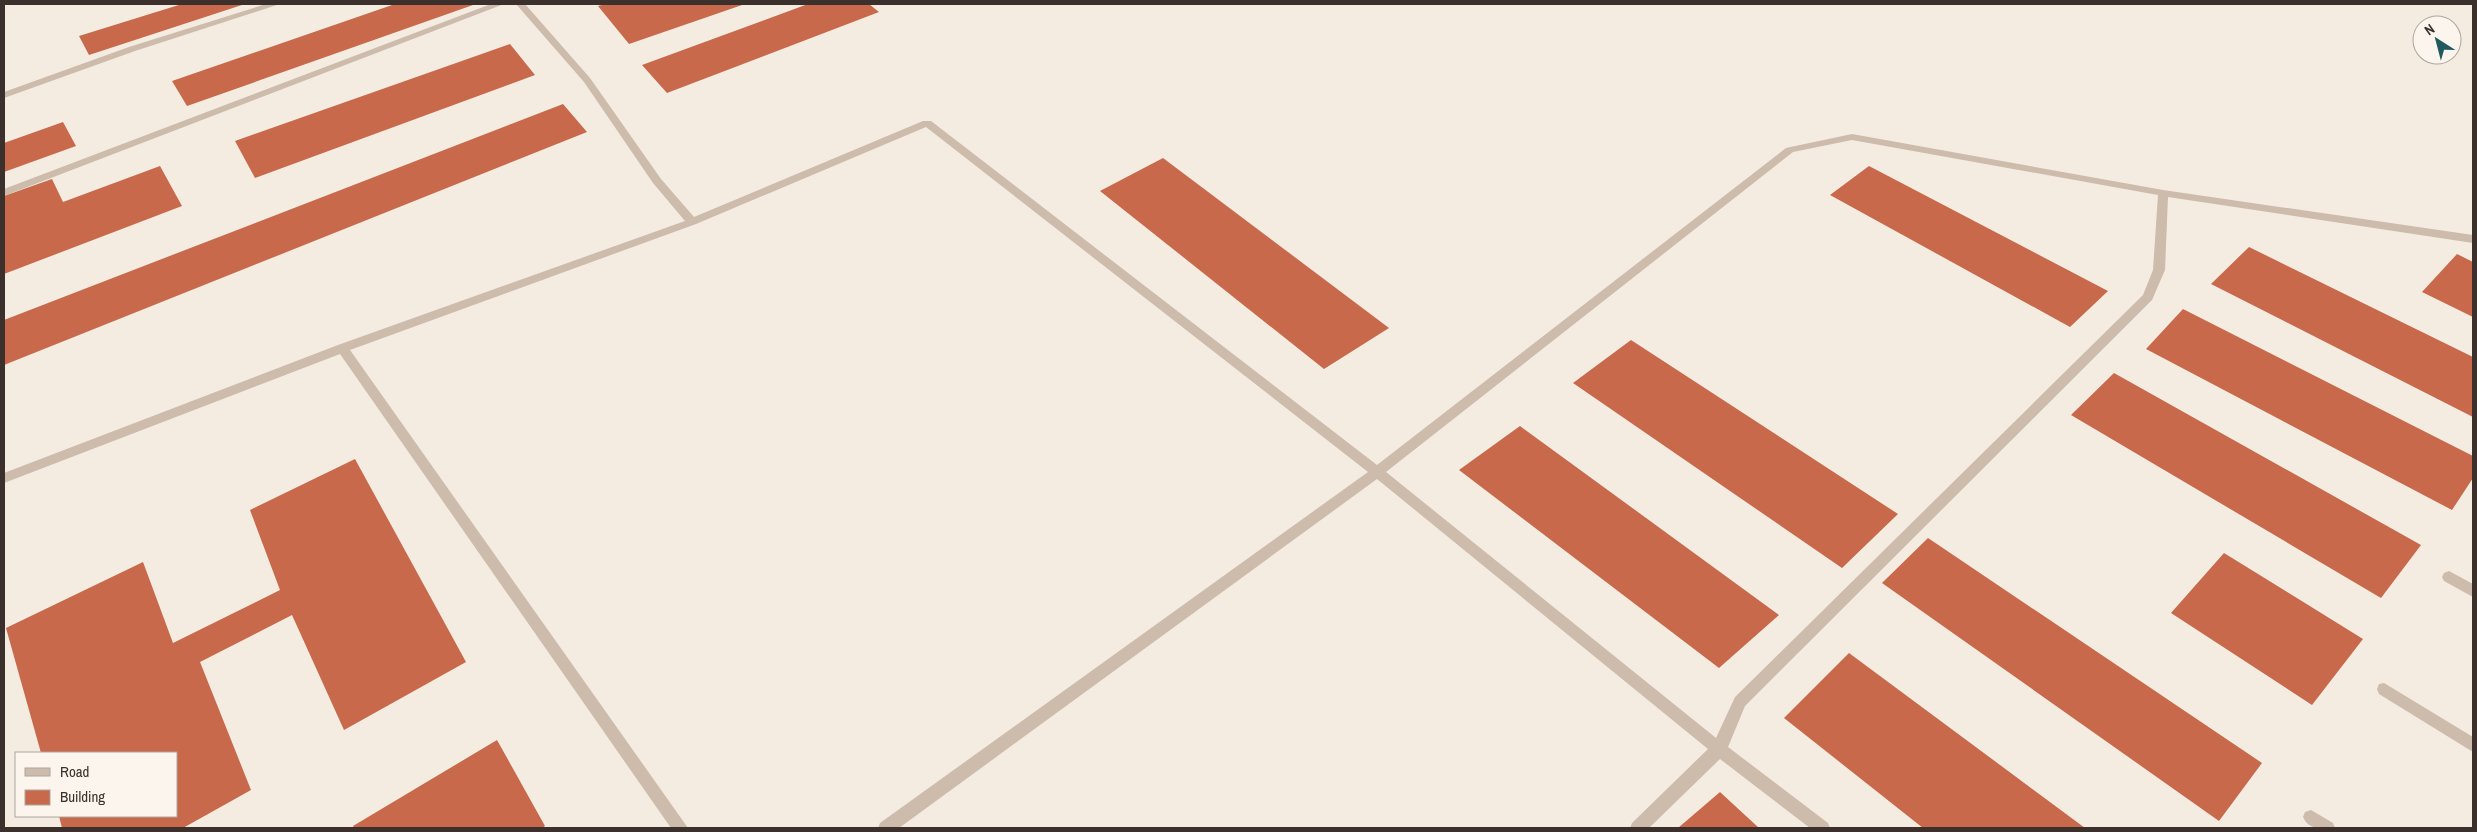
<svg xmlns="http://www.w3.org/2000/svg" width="2477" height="832" font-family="'Archivo Narrow',sans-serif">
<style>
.building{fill:#c8694b}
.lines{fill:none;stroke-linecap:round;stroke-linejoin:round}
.minor{fill:#cdbbac;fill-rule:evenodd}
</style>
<rect width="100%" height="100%" fill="#f4ebe1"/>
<path class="building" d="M182 4H245L89 55 79 36Z
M395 4 473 5 187 106 172 81Z
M606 4H745L629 44 598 6Z
M808 4H869L879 12 667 93 642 65Z
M510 44 535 75 255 178 235 141Z
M563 104 587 132 4 365V320Z
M63 122 76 146 4 172V143Z
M1163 158 1389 328 1324 369 1100 191Z
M160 166 182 206 4 274V196L52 179 63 202Z
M1869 166 2108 291 2070 327 1830 195Z
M2249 247 2473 357V417L2211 284Z
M2457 254 2473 262V317L2422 292Z
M2183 309 2473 456V478L2452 510 2146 349Z
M1631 340 1898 514 1842 568 1573 383Z
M2114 373 2421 545 2381 598 2071 415Z
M1520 426 1779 615 1719 668 1459 470Z
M355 459 466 662 344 730 292 615 200 662 251 790 183 828H62L59 816H176V753H41L6 628 143 562 173 643 280 590 250 510Z
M1928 538 2262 763 2219 821 1882 583Z
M2224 553 2363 639 2312 705 2171 613Z
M1849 653 2085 828H1923L1784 718Z
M497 740 545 826 542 828H354L353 826Z
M1720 792 1759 828H1678Z"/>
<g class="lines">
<path class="minor" d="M266 4H280L135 51 4 98V92L129 47Z
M491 4H504L4 196V189Z
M516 4H525L590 78 661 179 694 217 923 121H931L1377 465 1786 148 1852 134 2163 190 2473 235V243L2168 197 2165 270 2152 300 1745 706 1728 747 1828 823 1830 828H1810L1720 759 1649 828H1630L1632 823 1708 749 1377 479 899 828H878L880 823 1368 472 926 127 696 224 350 350 688 828H671L340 354 4 483V473L338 345 685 221 653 183 584 82ZM1852 140 2158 195 2153 270 2143 295 1735 697 1716 738 1386 472 1793 152Z
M2449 571 2473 584V597L2444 581 2442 577 2444 573Z
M2384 683 2473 737V752L2379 694 2377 689 2379 684Z
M2311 810 2333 823 2335 828C2322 828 2309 831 2303 817L2305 812Z"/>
</g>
<rect width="2477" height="832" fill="none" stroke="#3b302b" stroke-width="10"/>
<rect x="15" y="752" width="162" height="65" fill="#fbf5ee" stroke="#aea6a0"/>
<rect x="25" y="768" width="25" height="8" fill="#cdbbac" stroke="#aea6a0"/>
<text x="60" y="777" font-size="15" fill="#3b302b">Road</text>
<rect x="25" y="790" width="25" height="15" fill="#c8694b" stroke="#aea6a0"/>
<text x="60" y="802" font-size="15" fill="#3b302b">Building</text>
<g transform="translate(2437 40) rotate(324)"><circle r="24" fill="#fbf5ee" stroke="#aea6a0"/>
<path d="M0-4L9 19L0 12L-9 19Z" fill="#1f5a5e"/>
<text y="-8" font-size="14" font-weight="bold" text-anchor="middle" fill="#3b302b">N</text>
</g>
</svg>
